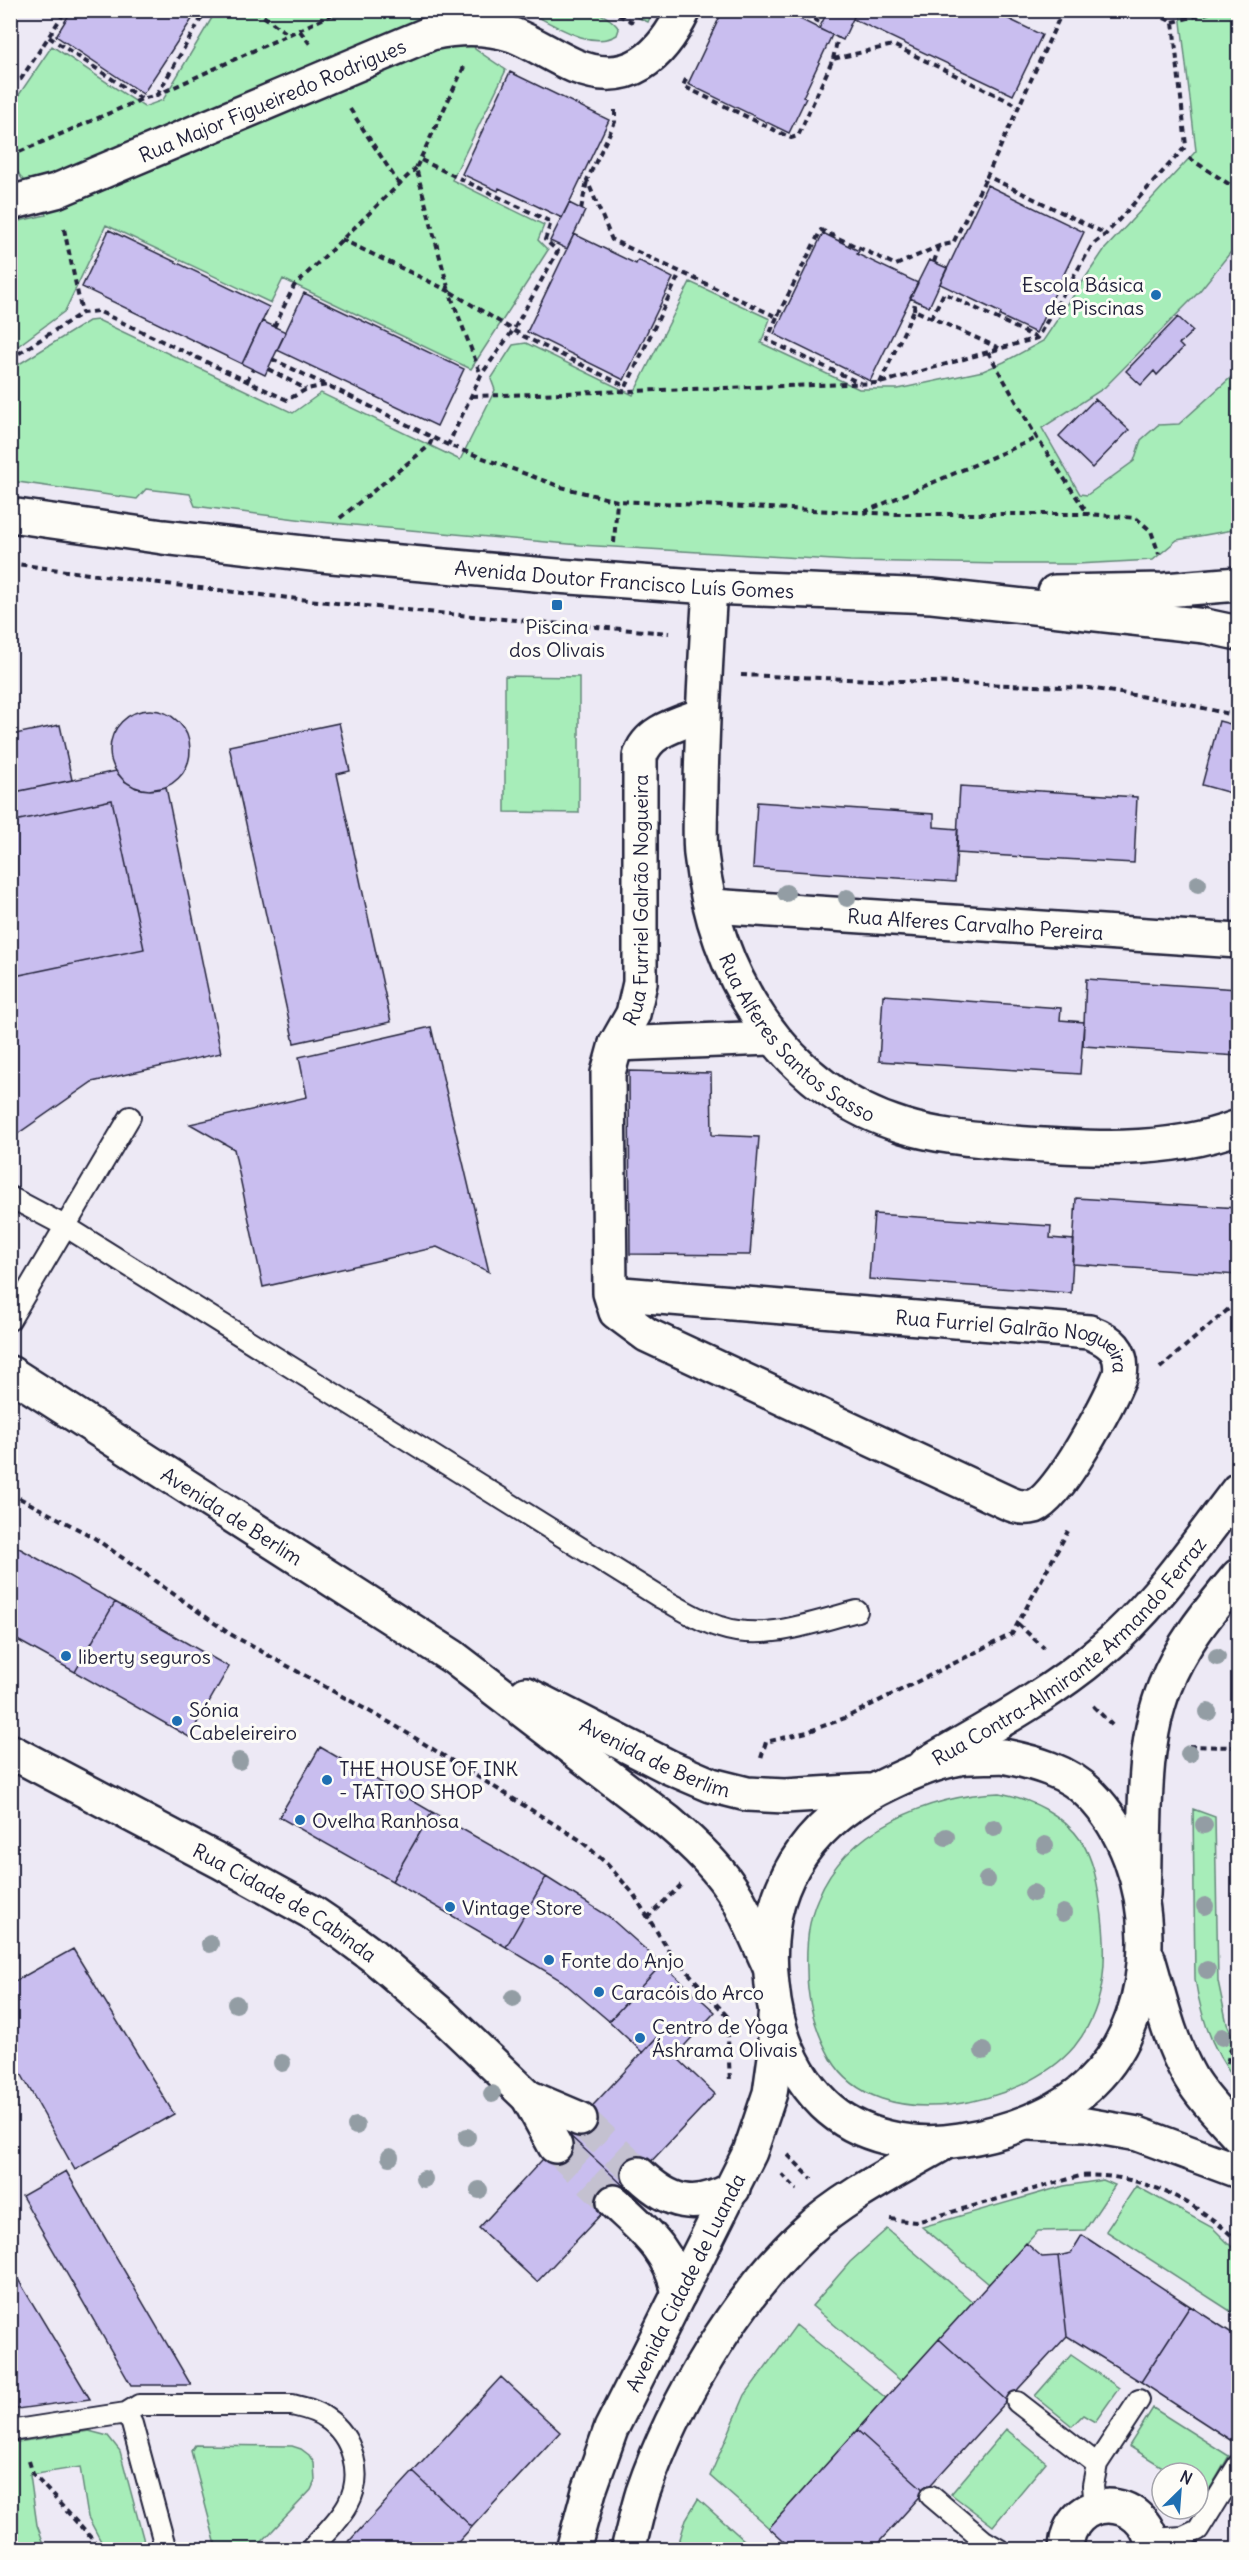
<svg xmlns="http://www.w3.org/2000/svg" width="1249" height="2560" font-family="Delius,sans-serif">
<style>
.built{fill:#e2dcf3}
.green{fill:#a7edb9;stroke:#64887a;stroke-width:1.5}
.building{fill:#c9beef;stroke:#22223b;stroke-width:1.5}
.lines{fill:none;stroke-linecap:round;stroke-linejoin:round}
.street-tunnel{stroke:#c4c1d0;stroke-width:33;stroke-dasharray:33 16;stroke-linecap:butt}
.lane-casing{stroke:#22223b;stroke-width:24}
.street-casing{stroke:#22223b;stroke-width:38}
.secondary-casing{stroke:#22223b;stroke-width:38}
.primary-casing{stroke:#22223b;stroke-width:38}
.path{stroke:#22223b;stroke-width:4;stroke-dasharray:6 4.5;stroke-linecap:butt}
.lane{stroke:#fdfcf7;stroke-width:20}
.street{stroke:#fdfcf7;stroke-width:33}
.secondary{stroke:#fdfcf7;stroke-width:33}
.primary{stroke:#fdfcf7;stroke-width:33}
.tree{fill:#939da4}
.poi-dot{fill:#1f6fb2;stroke:#fdfcf7;stroke-width:2}
.labels{text-anchor:middle;dominant-baseline:central;stroke-width:6;stroke-linejoin:round;paint-order:stroke}
.street-label{font-size:20px;fill:#22223b;stroke:#fdfcf7}
.poi-label{font-size:20px;fill:#22223b;stroke:#fdfcf7;text-anchor:start}
</style>
<rect width="100%" height="100%" fill="#ede9f5"/>
<filter id="ink" filterUnits="userSpaceOnUse"><feTurbulence type="fractalNoise" baseFrequency=".0167" numOctaves="2"/><feDisplacementMap in="SourceGraphic" scale="12" xChannelSelector="R" yChannelSelector="G"/><feConvolveMatrix kernelMatrix="1 2 1 2 8 2 1 2 1" color-interpolation-filters="sRGB"/></filter>
<g filter="url(#ink)">
<path class="built" d="M1238 14V529L1080 494 1005 362 1043 341 1104 250 1196 151 1181 29Z"/>
<path class="green" d="M216 11H470L475 49 506 70 452 180 544 225 538 240 548 250 471 369 283 279 271 303 106 225 65 311 11 351 10 223 46 215 11 162 10 108 52 46 144 107 163 100Z
M526 11C556 10 600 1 619 29L617 35C590 51 552 23 526 11Z
M623 11H653L648 22Z
M1173 11H1238V243L1198 293 1104 388 1042 428 1080 494 1087 495 1134 461 1141 440 1158 425 1179 424 1238 371V529L1177 540 1153 560 1077 564H1002L850 561 580 545 320 522 195 506 190 494 146 489 137 499 11 481V369L89 321 98 320 293 413 321 393 460 460 495 390 491 379 513 345 526 343 633 395 690 282 770 319 761 343 859 389H898L983 371 1004 362 1043 341 1104 250 1196 151 1180 13Z
M505 676 579 677V813L505 812Z
M1000 1793C1031 1799 1063 1814 1082 1842 1093 1860 1097 1881 1100 1902 1108 1953 1108 2005 1074 2047 1024 2106 877 2138 831 2059 816 2032 807 2000 807 1970 806 1945 808 1920 818 1898 846 1829 930 1795 1000 1793Z
M1193 1809 1215 1817 1218 1981 1227 2024 1238 2049V2083C1213 2054 1201 2018 1195 1979Z
M1103 2180 1115 2185 1085 2230 1038 2231 989 2284 922 2227 1064 2186Z
M1136 2186 1213 2228 1233 2248 1238 2250V2316L1106 2231Z
M887 2229 973 2302 901 2381 812 2306 850 2262Z
M796 2325 886 2398 769 2528 710 2476 745 2395Z
M1071 2355 1119 2388 1095 2422 1083 2415 1072 2426 1035 2396Z
M1153 2408 1229 2456 1207 2494 1198 2489V2473H1172L1129 2446Z
M1006 2429 1046 2462 993 2526 951 2494Z
M89 2431 108 2436 120 2451 146 2549H105L88 2517 80 2467 30 2475 37 2525 46 2549H17L11 2538V2443Z
M195 2445 292 2446 301 2449 309 2455 314 2463 315 2481 311 2490 255 2549H217L191 2451Z
M698 2499 754 2549H677L686 2519Z"/>
<path class="building" d="M72 10H198L143 94 56 36Z
M723 10H782L832 35 803 97 806 98 789 133 688 84Z
M828 10H857L843 40 819 29Z
M857 10H990L1042 35 1013 95 853 19Z
M510 72 609 120 562 218 499 188 498 191 462 174Z
M987 185 1084 232 1036 333 1000 316 1001 313 940 284Z
M569 203 585 211 567 249 550 241Z
M109 230 269 307 242 364 82 287Z
M823 233 859 251 857 254 918 283 870 381 774 334Z
M574 234 636 264 638 260 673 278 624 380 527 332Z
M929 260 947 268 929 307 910 298Z
M304 293 464 369 437 426 277 350Z
M1178 317 1193 331 1179 344 1183 348 1157 375 1154 371 1141 385 1126 371Z
M262 321 286 332 265 375 242 364Z
M1095 399 1129 430 1092 468 1059 436Z
M110 750a40 40 0 1 1 80 0a40 40 0 1 1-80 0Z
M1219 721 1238 726V795L1202 785Z
M339 723 350 771 337 774 391 1022 294 1043 229 746Z
M60 725 72 780 10 793V735Z
M116 771 124 781 136 788 149 790 166 787 221 1053 92 1082 10 1139V793Z
M960 786 1137 797 1134 863 956 853Z
M112 800 144 949 10 977V822Z
M757 802 934 814V827L958 829 955 882 753 868Z
M1086 979 1238 989V1056L1083 1046Z
M883 995 1061 1008 1060 1020 1084 1022 1080 1074 879 1061Z
M431 1027 489 1272 437 1247 263 1287 234 1149 190 1124 307 1097 299 1057Z
M629 1071 711 1073 712 1135 759 1137 750 1255 630 1254Z
M1076 1198 1238 1208V1275L1072 1264Z
M874 1214 1051 1226 1050 1238 1074 1240 1071 1293 869 1279Z
M10 1543 115 1602 75 1672 10 1636Z
M115 1602 229 1667 189 1737 75 1672Z
M320 1747 432 1812 392 1881 279 1817Z
M432 1812 546 1877 506 1947 392 1881Z
M546 1877 608 1916 662 1964 609 2021 562 1981 506 1947Z
M73 1949 174 2114 75 2170 19 2070 10 2075V1984Z
M662 1964 715 2012 675 2056 656 2038 643 2053 609 2021Z
M656 2038 715 2094 626 2188 567 2133Z
M567 2133 626 2188 537 2282 479 2228Z
M66 2171 191 2385H131L22 2196Z
M1082 2235 1190 2306 1141 2382 1067 2336 1058 2256 1071 2253Z
M1026 2243 1042 2257 1058 2256 1067 2336 1007 2401 939 2339Z
M10 2266 90 2399 10 2410Z
M1190 2306 1238 2337V2445L1141 2382Z
M939 2339 1007 2401 925 2491 857 2430Z
M501 2377 560 2432 472 2527 413 2472Z
M857 2430 925 2491 872 2550H793L769 2528Z
M413 2472 472 2527 451 2550H341Z"/>
<g class="lines">
<path class="street-tunnel" d="M580 2119 639 2174
M555 2146 614 2202"/>
<g class="lane-casing">
<path id="lane" d="M10 1197 65 1226 661 1598C680 1608 699 1621 720 1627 765 1642 813 1622 857 1611
M10 1320 130 1117
M1017 2402 1097 2464
M126 2413 132 2424 166 2550
M10 2431 126 2413 139 2405H292C304 2408 316 2410 326 2418 353 2436 364 2475 348 2504 339 2521 323 2535 310 2550
M931 2496 983 2540 1000 2550
M1095 2508 1093 2485 1097 2464 1139 2400
M1152 2539 1183 2537 1198 2530 1238 2465"/>
</g>
<g class="street-casing">
<g id="street">
<path id="s1" d="M10 203 56 191 431 33C459 27 485 26 513 35 534 43 554 57 575 66 629 88 662 56 684 10"/>
<path id="s2" d="M710 587C706 653 702 719 701 786 701 808 699 831 701 854 714 973 782 1089 903 1126 935 1136 970 1139 1003 1142 1080 1148 1164 1155 1238 1127"/>
<path id="s3" d="M712 906 1238 941"/>
<path d="M616 1044 772 1038"/>
<path id="s4" d="M610 1293 1089 1332C1110 1340 1124 1350 1120 1375 1109 1402 1060 1496 1035 1506 1025 1509 1017 1507 1008 1503L647 1335 616 1312 610 1293 608 1073 616 1044 633 1014 640 983V757C647 731 678 724 702 715"/>
<path id="s5" d="M10 1751 221 1862 310 1911 341 1932 372 1955 442 2015 528 2097 555 2146"/>
<path d="M528 2097 580 2119"/>
<path d="M639 2174C670 2204 695 2210 733 2189"/>
<path d="M614 2202C645 2231 670 2250 679 2294"/>
<path d="M1066 2550C1067 2492 1147 2491 1153 2550"/>
</g>
</g>
<g class="secondary-casing">
<g id="secondary">
<path id="s6" d="M926 1764C984 1730 1047 1697 1099 1653 1154 1607 1195 1546 1238 1490"/>
<path d="M1143 1895C1146 1829 1140 1747 1165 1686 1181 1644 1210 1610 1238 1576"/>
<path id="s7" d="M573 2550 589 2491 611 2429 750 2152 770 2093 775 2057V2017"/>
<path d="M628 2550C633 2531 637 2511 643 2492 674 2402 737 2296 806 2232 842 2198 901 2168 944 2143"/>
</g>
</g>
<g class="primary-casing">
<g id="primary">
<path id="s8" d="M10 515 163 537 321 555 557 576 710 587 932 596 1205 626 1238 633"/>
<path d="M1055 592 1165 590 1238 584"/>
<path id="s9" d="M10 1373 453 1657 667 1821C694 1844 721 1869 739 1901 750 1921 759 1944 769 1965"/>
<path id="s10" d="M526 1694 669 1767 711 1785 747 1794 785 1796 868 1791"/>
<path d="M1003 1756C1033 1762 1068 1771 1090 1794 1161 1865 1165 2012 1092 2082 1059 2115 1005 2133 960 2140 914 2148 859 2138 824 2104 792 2072 776 2030 772 1985 761 1889 806 1822 892 1782 913 1772 937 1762 960 1758 974 1756 989 1757 1003 1756Z"/>
<path d="M1148 1958C1160 1998 1169 2041 1190 2077 1203 2099 1222 2117 1238 2135"/>
<path d="M1028 2123 1086 2125 1138 2134 1238 2171"/>
</g>
</g>
<path class="path" d="M255 10 289 35
M609 10 633 22
M795 10 822 23
M1063 10 987 176 1106 234
M1173 22 1219 10
M300 31 310 44
M49 37 142 99
M833 59 838 37
M464 67 416 168 449 291 523 336 625 386
M686 79 683 86 791 138 798 136 833 59 893 45 1019 106
M10 82 21 79 66 10
M157 95 206 10
M350 109 399 184
M615 110V122L587 180 612 240 777 317 821 230 896 265 939 246 953 243 987 176
M10 156 142 99 157 95 342 10
M1189 158 1238 190
M421 160 551 222 545 240 558 251 514 329 481 375 448 445
M581 209 587 181
M64 229 82 313
M341 239 449 291 481 375
M934 262 939 247
M914 310 915 300
M777 317 767 340 860 383
M931 318 944 293 1037 338
M274 327 294 286 416 168
M988 352 1037 438 1088 514
M10 359 82 313 98 311 287 400 307 389 327 385 448 445 561 487 617 501 896 514H1088L1136 518 1151 531 1159 554
M272 359 326 385
M268 369 306 389
M247 381 253 369
M880 383 914 310 999 348
M626 387 680 273
M472 396 880 383 1037 338 1093 244 1106 234 1186 146 1173 22 1146 10
M864 512 1037 438
M340 518 429 446 433 437
M614 543 617 501
M10 563C229 595 449 615 669 633
M741 675 1089 688 1177 702 1238 716
M1160 1368 1238 1301
M10 1493 93 1537 230 1634 394 1725 580 1840 607 1864 632 1892 669 1951 727 2016 730 2083
M1018 1624 1044 1648
M1093 1706 1113 1726
M1189 1746 1232 1747
M761 1758 766 1742 807 1732 845 1718 1012 1634 1068 1531
M647 1918 681 1885
M1227 2063 1238 2023
M788 2155 812 2179
M782 2174 797 2190
M890 2219 916 2222 1080 2176C1136 2171 1200 2202 1238 2242
M29 2461 33 2474 102 2550
M124 2550 134 2545"/>
<use href="#lane" class="lane"/>
<use href="#street" class="street"/>
<use href="#secondary" class="secondary"/>
<use href="#primary" class="primary"/>
</g>
<g class="tree">
<circle cx="1198" cy="884" r="9"/>
<circle cx="786" cy="893" r="9"/>
<circle cx="847" cy="898" r="9"/>
<circle cx="1217" cy="1657" r="9"/>
<circle cx="1208" cy="1712" r="9"/>
<circle cx="1189" cy="1754" r="9"/>
<circle cx="239" cy="1761" r="9"/>
<circle cx="1204" cy="1825" r="9"/>
<circle cx="994" cy="1828" r="9"/>
<circle cx="946" cy="1837" r="9"/>
<circle cx="1045" cy="1845" r="9"/>
<circle cx="987" cy="1880" r="9"/>
<circle cx="1033" cy="1893" r="9"/>
<circle cx="1205" cy="1906" r="9"/>
<circle cx="1063" cy="1913" r="9"/>
<circle cx="210" cy="1944" r="9"/>
<circle cx="1207" cy="1970" r="9"/>
<circle cx="513" cy="1998" r="9"/>
<circle cx="236" cy="2004" r="9"/>
<circle cx="1222" cy="2037" r="9"/>
<circle cx="983" cy="2051" r="9"/>
<circle cx="282" cy="2063" r="9"/>
<circle cx="492" cy="2094" r="9"/>
<circle cx="356" cy="2126" r="9"/>
<circle cx="467" cy="2137" r="9"/>
<circle cx="390" cy="2157" r="9"/>
<circle cx="424" cy="2179" r="9"/>
<circle cx="479" cy="2190" r="9"/>
</g>
</g>
<g class="poi-dot">
<circle cx="1156" cy="295" r="6"/>
<rect x="551" y="599" width="12" height="12" rx="3"/>
<circle cx="66" cy="1656" r="6"/>
<circle cx="177" cy="1721" r="6"/>
<circle cx="327" cy="1780" r="6"/>
<circle cx="300" cy="1820" r="6"/>
<circle cx="450" cy="1907" r="6"/>
<circle cx="549" cy="1960" r="6"/>
<circle cx="599" cy="1992" r="6"/>
<circle cx="640" cy="2038" r="6"/>
</g>
<g class="labels">
<g class="street-label">
<text stroke="none"><textPath href="#s1" startOffset="282">Rua Major Figueiredo Rodrigues</textPath></text>
<text stroke="none"><textPath href="#s8" startOffset="618">Avenida Doutor Francisco Luís Gomes</textPath></text>
<text stroke="none"><textPath href="#s4" startOffset="1581">Rua Furriel Galrão Nogueira</textPath></text>
<text stroke="none"><textPath href="#s3" startOffset="264">Rua Alferes Carvalho Pereira</textPath></text>
<text stroke="none"><textPath href="#s2" startOffset="483">Rua Alferes Santos Sasso</textPath></text>
<text stroke="none"><textPath href="#s4" startOffset="412">Rua Furriel Galrão Nogueira</textPath></text>
<text stroke="none"><textPath href="#s9" startOffset="264">Avenida de Berlim</textPath></text>
<text stroke="none"><textPath href="#s6" startOffset="184">Rua Contra-Almirante Armando Ferraz</textPath></text>
<text stroke="none"><textPath href="#s10" startOffset="144">Avenida de Berlim</textPath></text>
<text stroke="none"><textPath href="#s5" startOffset="314">Rua Cidade de Cabinda</textPath></text>
<text stroke="none"><textPath href="#s7" startOffset="291">Avenida Cidade de Luanda</textPath></text>
</g>
<g class="poi-label">
<text x="1144" y="284" text-anchor="end">Escola Básica<tspan x="1144" dy="23">de Piscinas</tspan></text>
<text x="557" y="626" text-anchor="middle">Piscina<tspan x="557" dy="23">dos Olivais</tspan></text>
<text x="78" y="1656">liberty seguros</text>
<text x="189" y="1709">Sónia<tspan x="189" dy="23">Cabeleireiro</tspan></text>
<text x="339" y="1768">THE HOUSE OF INK<tspan x="339" dy="23">- TATTOO SHOP</tspan></text>
<text x="312" y="1820">Ovelha Ranhosa</text>
<text x="462" y="1907">Vintage Store</text>
<text x="561" y="1960">Fonte do Anjo</text>
<text x="611" y="1992">Caracóis do Arco</text>
<text x="652" y="2026">Centro de Yoga<tspan x="652" dy="23">Áshrama Olivais</tspan></text>
</g>
</g>
<rect width="1249" height="2560" fill="none" stroke="#fdfcf7" stroke-width="36"/>
<rect x="18" y="18" width="1213" height="2524" fill="none" stroke="#22223b" stroke-width="2" filter="url(#ink)"/>
<g transform="translate(1180 2491) rotate(25)"><circle r="28" fill="#fdfcf7" stroke="#a5a5ac" stroke-width="1.5"/>
<path d="M0-4.5L10 22L0 15L-10 22Z" fill="#1f6fb2"/>
<text y="-9" font-size="16" font-weight="bold" text-anchor="middle" fill="#22223b">N</text>
</g>
</svg>
